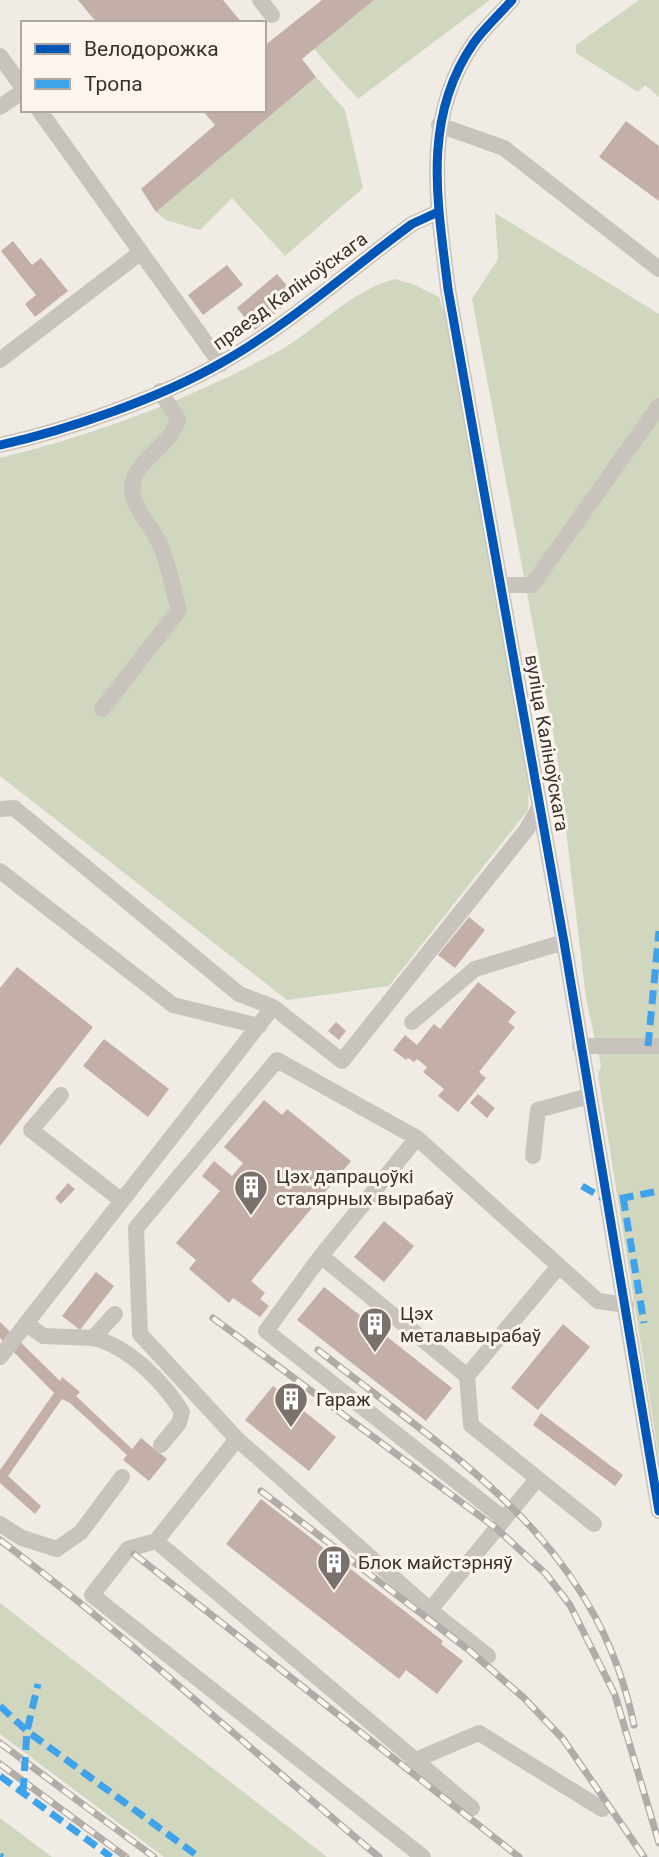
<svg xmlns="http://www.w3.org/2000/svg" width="659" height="1857" font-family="Roboto,sans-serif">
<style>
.green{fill:#d1d6bf}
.building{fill:#c3afa7}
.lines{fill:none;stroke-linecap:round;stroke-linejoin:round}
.minor{stroke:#c9c3be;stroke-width:16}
.rail-casing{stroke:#b1aca8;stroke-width:7}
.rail{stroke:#fbf5ee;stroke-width:4.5;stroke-dasharray:13;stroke-linecap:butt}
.quiet{stroke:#3fa3eb;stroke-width:7;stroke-dasharray:14 7;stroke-linecap:butt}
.cycleway-casing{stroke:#fbf5ee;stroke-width:13}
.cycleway{stroke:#0057b8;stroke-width:9}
.labels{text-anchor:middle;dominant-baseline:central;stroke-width:6;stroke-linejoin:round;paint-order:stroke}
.street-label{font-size:19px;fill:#3b302b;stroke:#fbf5ee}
.poi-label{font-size:19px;fill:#3b302b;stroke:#fbf5ee;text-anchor:start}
</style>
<rect width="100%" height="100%" fill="#f0ebe5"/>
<path class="green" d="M374 0H490L358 99 314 49Z
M639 0H659V97L645 85 638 92 576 53V45Z
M316 77 345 110 363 188 285 256 232 198 200 230 166 220 156 212Z
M495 213 659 314V1458L598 1075 601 1065 586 999 557 754 472 299 498 259Z
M395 279 415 285 439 297 447 321 529 786 528 810 389 986 287 1000 0 776V458C94 435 188 400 273 354 316 332 348 291 395 279Z
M0 1603 327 1857H164L0 1734Z
M0 1818 52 1857H0Z"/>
<path class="building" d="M78 0H223L242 23H97Z
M322 0H374L302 59 316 77 156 212 141 189 215 125 202 110H264V46Z
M626 121 659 146V201L599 157Z
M13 241 32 265 41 258 68 291 35 317 25 304 36 295 1 251Z
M227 265 243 285 203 315 188 295Z
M277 274 296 296 255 330 237 308Z
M469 917 485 930 455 968 438 955Z
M17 967 93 1027 0 1146V988Z
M478 982 516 1012 508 1022 515 1027 479 1072 486 1078 458 1112 438 1096 444 1089 423 1072 427 1067 417 1059 414 1062 408 1058 406 1060 393 1050 405 1035 417 1045 434 1024 440 1029Z
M336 1022 346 1031 339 1040 328 1031Z
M104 1039 169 1089 148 1117 83 1066Z
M478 1094 495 1108 487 1118 470 1103Z
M264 1100 282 1115 287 1109 351 1161 251 1281 265 1293 260 1299 269 1306 260 1317 233 1298 229 1303 189 1269 196 1260 176 1243 220 1191 202 1176 214 1161 232 1176 243 1163 224 1147Z
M68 1183 75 1189 61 1204 55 1198Z
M384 1221 414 1246 384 1282 354 1257Z
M96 1272 114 1286 80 1330 62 1316Z
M324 1287 452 1388 426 1421 297 1320Z
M0 1322 60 1381 62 1377 80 1392 76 1396 132 1449 141 1438 167 1459 149 1481 123 1460 127 1455 70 1403 62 1399 8 1476 41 1506 35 1514 0 1483V1470L54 1393 0 1338Z
M563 1324 590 1347 538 1410 511 1388Z
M273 1386 336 1437 309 1471 245 1420Z
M541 1413 623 1475 615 1486 533 1425Z
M261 1499 443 1641 441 1644 463 1661 437 1694 406 1670 399 1679 226 1544Z"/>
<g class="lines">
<path class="minor" d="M260 0 272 15
M512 0C499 15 483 29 473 44 421 120 438 204 448 289L564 942 659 1511
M0 56 23 88
M0 107 23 91
M39 110 221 364
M439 125 504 148 659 269
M0 360 140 253
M0 445C68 430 160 398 221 363 289 325 349 270 412 224L438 212
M501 585H532L659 406
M102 709 179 610C173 590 169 566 161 547 152 523 122 502 136 474 147 453 173 442 178 419L160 391
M0 809 14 808 239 994 273 1007 342 1061 527 829 540 806
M0 871 173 1005 259 1026
M412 1022 475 969 564 942
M580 1046H659
M61 1095 31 1130 121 1200
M417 1138 321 1256 266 1331 504 1519
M533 1156 538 1110 589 1096
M321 1256 467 1376 471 1425 594 1524
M26 1323 43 1336 93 1338 115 1314
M93 1338C128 1346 164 1382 182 1412L179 1423 161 1445
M0 1357 273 1007
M467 1376 559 1266
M237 1439 430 1610 488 1656
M0 1524 22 1538 57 1549 81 1532 122 1477
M156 1541 472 1808
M430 1610 537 1479
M413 1761 479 1733 602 1809
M423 1857 92 1595 128 1549 156 1541 237 1439 140 1334 136 1228 277 1060 417 1138 598 1301 626 1305"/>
<g class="rail-casing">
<path id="rail" d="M213 1318 496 1528 546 1574 570 1605 615 1695 659 1843
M318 1350C456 1459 595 1539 634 1725
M261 1491 470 1651 524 1698 563 1739 644 1857
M0 1540C131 1639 252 1752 379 1857
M134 1554 519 1857
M0 1743 154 1857
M0 1764 126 1857"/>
</g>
<use href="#rail" class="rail"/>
<path class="quiet" d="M648 1046 659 931
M582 1186 608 1201 659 1191
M623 1197 644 1323
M0 1706 27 1731 199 1857
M0 1776 111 1857
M23 1792 27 1731 38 1684
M0 1856 3 1857"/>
<g class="cycleway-casing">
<path id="cycleway" d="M512 0C499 15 483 29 473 44 421 120 438 204 448 289L564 942 659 1511
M0 445C68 430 160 398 221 363 289 325 349 270 412 224L438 212"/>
</g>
<use href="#cycleway" class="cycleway"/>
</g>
<defs>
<g id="building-pin" transform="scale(1.75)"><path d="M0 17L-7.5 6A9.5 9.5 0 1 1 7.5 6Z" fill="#7a716c" stroke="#fbf5ee"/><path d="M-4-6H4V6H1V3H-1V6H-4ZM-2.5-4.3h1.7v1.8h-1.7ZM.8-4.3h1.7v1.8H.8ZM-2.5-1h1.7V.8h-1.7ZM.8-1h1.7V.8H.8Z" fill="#fff"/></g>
</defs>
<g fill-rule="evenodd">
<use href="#building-pin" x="251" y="1187"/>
<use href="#building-pin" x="375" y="1324"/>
<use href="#building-pin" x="291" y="1399"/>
<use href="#building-pin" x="334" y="1562"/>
</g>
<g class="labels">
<g class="street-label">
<text transform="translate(290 291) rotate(-36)">праезд Каліноўскага</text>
<text transform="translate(547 743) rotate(80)">вуліца Каліноўскага</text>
</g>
<g class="poi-label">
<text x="276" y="1176">Цэх дапрацоўкі<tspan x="276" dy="22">сталярных вырабаў</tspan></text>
<text x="400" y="1313">Цэх<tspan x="400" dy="22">металавырабаў</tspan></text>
<text x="316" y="1399">Гараж</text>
<text x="358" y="1562">Блок майстэрняў</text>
</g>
</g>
<rect x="21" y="21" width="245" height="91" fill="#fbf5ee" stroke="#aea6a0" stroke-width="2"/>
<rect x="35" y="44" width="35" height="10" fill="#0057b8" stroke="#aea6a0" stroke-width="2"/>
<text x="84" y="56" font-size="21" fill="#3b302b">Велодорожка</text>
<rect x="35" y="79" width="35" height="10" fill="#3fa3eb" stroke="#aea6a0" stroke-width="2"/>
<text x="84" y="91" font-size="21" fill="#3b302b">Тропа</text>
</svg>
